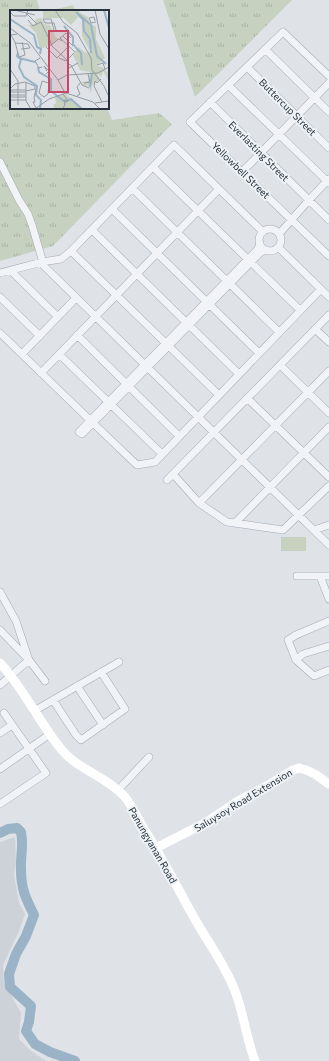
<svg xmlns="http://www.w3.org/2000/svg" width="329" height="1061" font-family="Commissioner,sans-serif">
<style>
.built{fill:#cdd2d9}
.grass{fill:url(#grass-tufts)}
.park{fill:#c6d1c0}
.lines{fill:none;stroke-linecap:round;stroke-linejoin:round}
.river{stroke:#9bb3c6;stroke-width:10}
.street-casing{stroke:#a4aab2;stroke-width:8}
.street{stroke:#f1f3f6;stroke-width:7}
.secondary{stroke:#fff;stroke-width:9}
.labels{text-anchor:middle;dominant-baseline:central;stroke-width:4;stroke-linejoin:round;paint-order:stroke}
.street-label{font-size:10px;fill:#28323e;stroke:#eef2f5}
.inset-river{fill:none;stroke:#9bb3c6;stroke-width:2}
.inset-road{fill:none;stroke:#969ca4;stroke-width:1}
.view{fill:#c84865;fill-opacity:0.15;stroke:#c84865;stroke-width:2}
.inset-edge{fill:none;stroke:#28323e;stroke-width:2}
</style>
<defs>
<pattern id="grass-tufts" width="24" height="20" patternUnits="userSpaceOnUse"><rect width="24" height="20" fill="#c6d1c0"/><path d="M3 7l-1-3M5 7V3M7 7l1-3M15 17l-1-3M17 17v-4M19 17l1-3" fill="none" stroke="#aab4a6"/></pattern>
</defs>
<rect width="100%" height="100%" fill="#dfe3e8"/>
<path class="built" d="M15 837 16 859 14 875 19 903 25 914 19 931 3 965 4 982 21 1013 19 1039 31 1051 46 1061H0V842Z"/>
<path class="grass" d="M0 0H37L40 11H11V108H107L112 120 159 113 172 124 53 246 0 261Z
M163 0H292L195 97Z
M73 5 75 11H48Z"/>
<path class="park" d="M281 537H306V551H281Z"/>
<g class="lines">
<path class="river" d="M0 833 8 829 17 828 21 832C24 846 20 857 21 870 21 889 26 899 34 915L26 936 16 954 9 974 10 987 31 1006 29 1022 26 1031 35 1044 50 1052 75 1061"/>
<g class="street-casing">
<path id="street" d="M265 49 329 112
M247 67 329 148
M329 76 283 32 190 122 329 256
M228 85 329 183
M210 102 329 220
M0 162 19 200 28 214 32 225 44 266 329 545
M153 167 300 310
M242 172 329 83
M132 188 279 332
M112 209 259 353
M259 240a11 11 0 1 1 22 0a11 11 0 1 1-22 0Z
M92 230 239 374
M279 234 309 200 329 179
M260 243 258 249 79 432 82 434 261 252 267 250
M278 247 329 297
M71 251 219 395
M11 271 58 317
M0 273 42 262 61 259 71 251 174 145 263 232
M0 297 40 336
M315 329 329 342
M0 333 93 423 137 465 155 462 321 289
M77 335 179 436
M22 354 76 298
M59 354 162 454
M280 365 329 413
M41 373 219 189
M247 398 329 477
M173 474 199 503 227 522 283 530 329 486
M167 480 329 315
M199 503 329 371
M235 523 329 427
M314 530 329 525
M297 576H329
M320 576 329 599
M0 592 16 621 29 660
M329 621 296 635 288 640 296 660 314 676 329 670
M0 630 29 660 45 681
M296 660 303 654 329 646
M0 685 29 660
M77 686 103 725
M53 700 76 735 81 740 125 709 101 672
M34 711 119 662
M0 733 12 725
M0 769 50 734
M118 790 149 757
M0 804 46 773 4 713"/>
</g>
<use href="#street" class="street"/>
<path class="secondary" d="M0 663C24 689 39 722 61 749 78 770 106 776 124 796 132 805 137 817 143 827 161 856 176 885 192 914 206 940 225 964 235 991 244 1014 246 1038 255 1061
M156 848 207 822 238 801 272 783 293 770 299 768 306 770 315 774 329 784"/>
</g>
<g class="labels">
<g class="street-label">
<text transform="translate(288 107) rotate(45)">Buttercup Street</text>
<text transform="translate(259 151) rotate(45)">Everlasting Street</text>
<text transform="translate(241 170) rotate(44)">Yellowbell Street</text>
<text transform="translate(243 800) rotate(-31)">Saluysoy Road Extension</text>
<text transform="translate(153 845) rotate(60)">Panungyanan Road</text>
</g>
</g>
<g transform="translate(10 10)">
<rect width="99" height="99" fill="#dfe3e8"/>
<path d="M61 1 68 7 61 15 52 6 53 2ZM31 8 34 14 40 15 46 28H49L42 35 30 39 26 23 18 15 25 14 26 9ZM56 84 60 88 58 92 61 89 72 99H45L43 95 46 93 45 87Z" fill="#c6d1c0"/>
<path d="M33 0H70L69 2 78 7 79 12 86 17V29L95 48 86 56 92 57 99 64V71L93 61 91 67 87 63 90 70 82 75 81 83 78 75 74 76 71 72 78 71 80 62 70 60 63 45 68 37 76 43 80 41 72 26V10L61 1 53 2V8H33Z" fill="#c6d1c0"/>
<path class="inset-river" d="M94 0 99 18M66 2 81 15 87 46 96 54M68 4 73 9 74 21 80 29 81 43M0 9 24 25 27 37 31 39 30 44M54 16 63 27V34L67 39M67 39 71 43 72 55M8 43 7 46 9 48 25 52M11 49 9 57 14 67 27 76 26 85 31 90 30 99M28 57 29 62 41 69V81L55 92 61 89 72 99M80 77 82 64"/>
<path class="inset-road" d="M4 0 25 5M45 0 53 12 67 23 81 48 82 60 94 76 99 87M85 0 90 24 99 39M0 2 4 6H16L18 0M17 4 27 14M33 9 35 13H44L46 20M33 9H41L44 20M18 10 23 16 31 12 38 27M85 11 84 7 79 8 81 13 86 12M0 18 20 33 48 70M53 26 63 36M39 28 42 36 59 52M61 28 56 23 50 28 65 42M5 32 9 47 15 45 12 32M5 32 1 25 7 24M5 33 18 34 20 38 11 39M36 37 47 48 58 37M38 37 49 29 52 31M30 48 25 51 29 58 32 57M49 48 56 51 64 43M57 54 61 55 72 75 79 78M87 55 93 53 95 59M0 59 8 71V95M57 59 68 53M36 64 39 61 34 56 37 61M91 69 87 73 85 71 84 76 92 92M32 71 39 73 38 84 34 87 29 83ZM16 72V91L21 99M74 73 80 72 78 64M0 79 5 74 15 72 25 76V79L16 81M0 80H16M0 82H16M55 83 48 70 57 65 88 63 99 57M0 85H16M67 86 70 84 67 77 70 73M0 87H16M1 90H16M85 93 99 91M26 98 23 92H25L24 88 26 79M25 99 39 89 56 83 83 92 90 99M53 99 55 94 54 90 58 91 53 84"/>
<path class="view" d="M39 21H58V82H39Z"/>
<rect width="99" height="99" class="inset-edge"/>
</g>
</svg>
